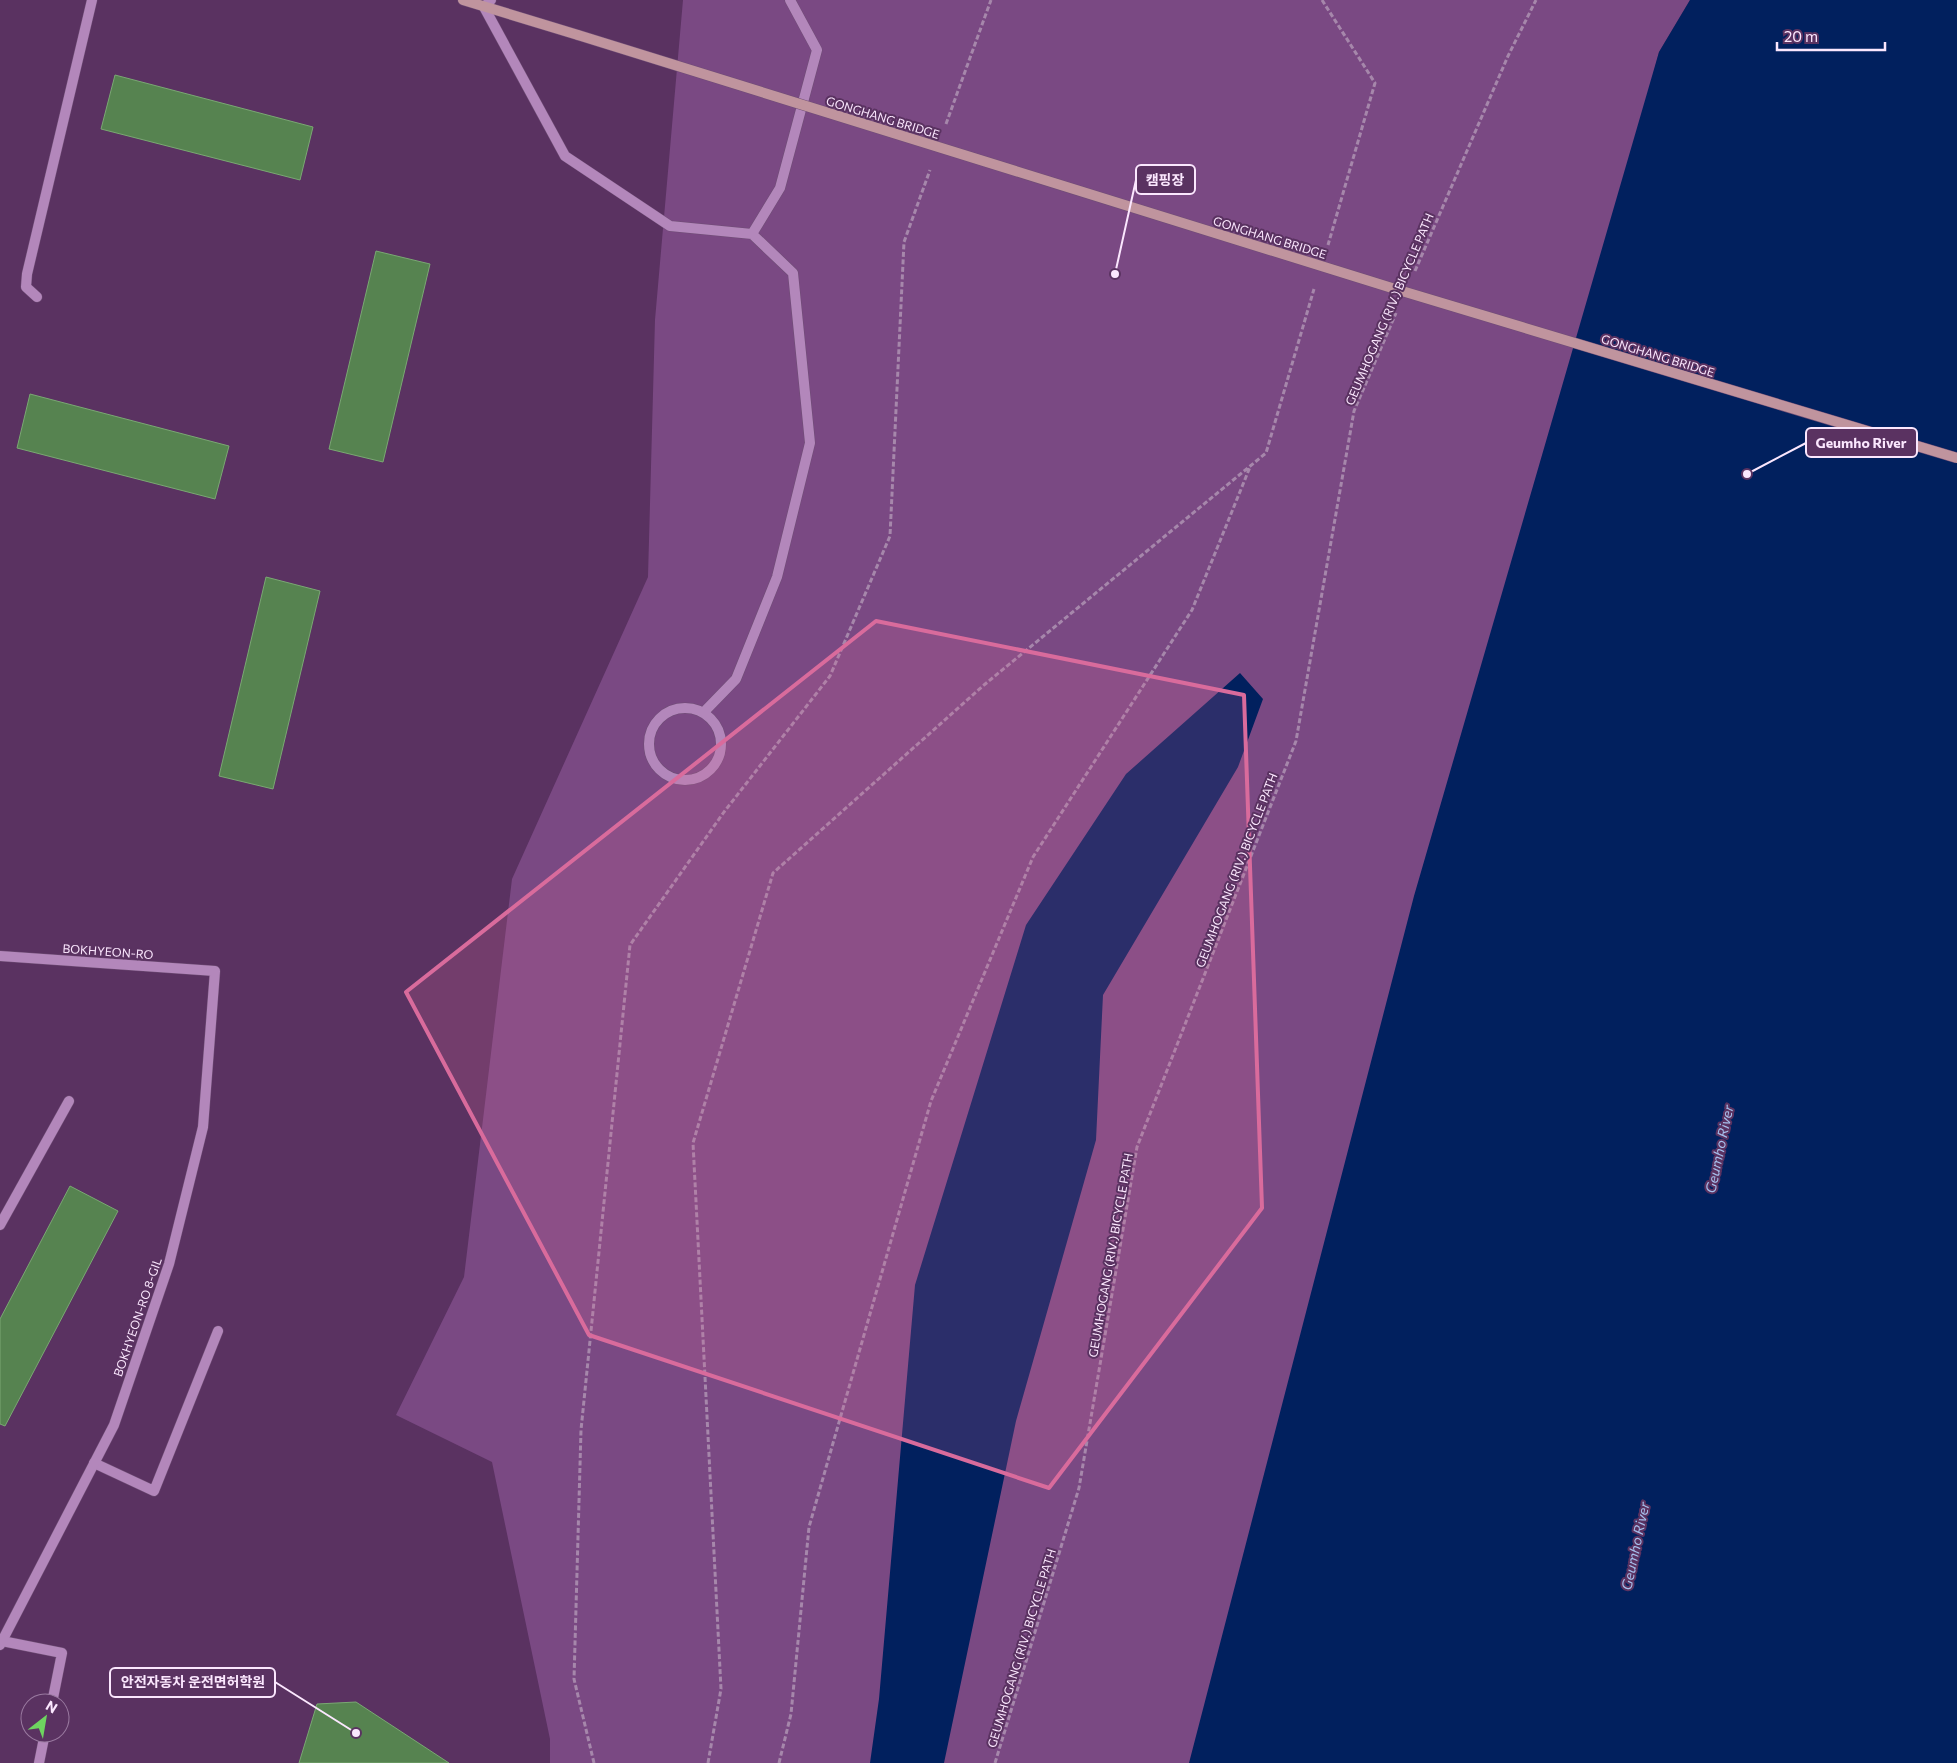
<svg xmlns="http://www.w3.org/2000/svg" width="1957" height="1763" font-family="Commissioner,'Noto Sans KR',sans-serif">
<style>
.green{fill:#7a4983}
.water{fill:#01205e}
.building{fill:#568350;stroke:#7aa873}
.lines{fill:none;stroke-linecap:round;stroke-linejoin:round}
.lane-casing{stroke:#6f4e75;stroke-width:11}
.street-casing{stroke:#6f4e75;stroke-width:11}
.secondary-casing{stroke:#6f4e75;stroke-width:11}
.path{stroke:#a687ab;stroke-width:3;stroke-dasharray:5 2.5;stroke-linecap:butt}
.lane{stroke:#b387bb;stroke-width:10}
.street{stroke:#b387bb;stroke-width:10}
.secondary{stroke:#c0949e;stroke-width:10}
.secondary-bridge-casing{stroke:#6f4e75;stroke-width:11;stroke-linecap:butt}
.secondary-bridge{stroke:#c0949e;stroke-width:10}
.marked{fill:#d96b9c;fill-opacity:0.2;stroke:#d96b9c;stroke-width:4;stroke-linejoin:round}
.labels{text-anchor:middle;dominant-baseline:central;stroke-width:4;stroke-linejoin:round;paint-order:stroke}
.street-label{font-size:12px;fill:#fbe7fe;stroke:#5a3261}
.water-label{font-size:14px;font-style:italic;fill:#a6c0ed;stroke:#5a3261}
.leader{fill:none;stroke:#fbe7fe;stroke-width:2}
.callout-dot{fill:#fbe7fe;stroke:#5a3261;stroke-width:2}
.callout{fill:#5a3261;stroke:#fbe7fe;stroke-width:2}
.callout-label{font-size:14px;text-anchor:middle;font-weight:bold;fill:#fbe7fe}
</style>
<rect width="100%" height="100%" fill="#5a3261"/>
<path class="green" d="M683 0H1690L1659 52 1211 1763H550V1739L492 1462 396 1415 464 1277 512 879 648 577 655 320Z"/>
<path class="water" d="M1690 0H1957V1763H1189L1414 896 1659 52Z
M1240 673 1263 699 1238 767 1103 995 1096 1140 1016 1421 944 1763H870L879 1699 915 1285 1026 925 1126 774Z"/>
<path class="building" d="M115 75 313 127 300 180 101 129Z
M376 251 430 264 383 462 329 449Z
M30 394 229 446 215 499 17 448Z
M266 577 320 591 273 789 219 776Z
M70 1186 118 1211 5 1426 0 1424V1319Z
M356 1702 449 1763H299L317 1704Z"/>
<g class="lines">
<g class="lane-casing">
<path id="lane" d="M37 297 26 287 27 274 92 0
M0 1225 69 1101
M94 1463 154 1491 218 1331"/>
</g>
<g class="street-casing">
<path id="street" d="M491 0 484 7 565 156 670 226 752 234 780 188 817 50 790 0
M649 744a36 36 0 1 1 72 0a36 36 0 1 1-72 0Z
M703 713 736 679 777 577 810 443 793 273 752 234
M0 956 215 971 203 1127 169 1264 114 1425 0 1645
M2 1641 62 1653 52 1703
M39 1763 45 1733"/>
</g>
<g class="secondary-casing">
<path id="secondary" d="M463 0 578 35"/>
</g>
<path class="path" d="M1322 0 1375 83 1328 245
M946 124 991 0
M1415 271 1508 56 1536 0
M594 1763 574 1679 581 1430 630 945 724 812 830 676 890 536 904 242 930 170
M708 1763 721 1689 693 1143 773 873 984 685 1266 453 1314 289
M779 1763 791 1714 809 1527 931 1101 1033 857 1192 610 1250 467
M995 1763 1079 1488 1137 1147 1296 741 1354 411 1396 313"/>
<use href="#lane" class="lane"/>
<use href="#street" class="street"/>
<use href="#secondary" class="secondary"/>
<g class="secondary-bridge-casing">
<path id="secondary-bridge" d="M578 35 1392 288 1957 458"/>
</g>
<use href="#secondary-bridge" class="secondary-bridge"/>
</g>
<path class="marked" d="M876 621 1244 695 1262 1208 1049 1488 589 1335 406 992Z"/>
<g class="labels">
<g class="street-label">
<text transform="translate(883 117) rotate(17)">GONGHANG BRIDGE</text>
<text transform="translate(1270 237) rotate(17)">GONGHANG BRIDGE</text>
<text transform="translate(1389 309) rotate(-67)">GEUMHOGANG (RIV.) BICYCLE PATH</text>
<text transform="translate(1658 355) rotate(17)">GONGHANG BRIDGE</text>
<text transform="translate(1236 870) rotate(-69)">GEUMHOGANG (RIV.) BICYCLE PATH</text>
<text transform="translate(108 951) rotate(4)">BOKHYEON-RO</text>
<text transform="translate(1110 1255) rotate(-80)">GEUMHOGANG (RIV.) BICYCLE PATH</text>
<text transform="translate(137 1317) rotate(-71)">BOKHYEON-RO 8-GIL</text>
<text transform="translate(1021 1648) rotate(-73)">GEUMHOGANG (RIV.) BICYCLE PATH</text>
</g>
<g class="water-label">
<text transform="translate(1719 1149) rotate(-78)">Geumho River</text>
<text transform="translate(1635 1546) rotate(-78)">Geumho River</text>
</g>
</g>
<path class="leader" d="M1115 274L1136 180M1747 474L1806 443M356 1733L275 1682"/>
<g class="callout-dot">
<circle cx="1115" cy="274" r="5"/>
<circle cx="1747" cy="474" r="5"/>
<circle cx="356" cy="1733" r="5"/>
</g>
<g class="callout">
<rect x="1136" y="165" width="59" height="29" rx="5"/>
<rect x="1806" y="428" width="111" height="29" rx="5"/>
<rect x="110" y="1668" width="165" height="29" rx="5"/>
</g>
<g class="callout-label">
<text x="1165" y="185">캠핑장</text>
<text x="1861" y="448">Geumho River</text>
<text x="193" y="1687">안전자동차 운전면허학원</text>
</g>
<g transform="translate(45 1718) rotate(31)"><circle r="24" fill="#5a3261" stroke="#9a7aa0"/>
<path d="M0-4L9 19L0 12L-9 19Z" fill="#6ed360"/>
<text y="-8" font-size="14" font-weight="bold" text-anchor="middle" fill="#fbe7fe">N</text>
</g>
<path d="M1777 42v8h108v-8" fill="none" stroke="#fbe7fe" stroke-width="2.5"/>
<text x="1784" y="42" font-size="15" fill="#fbe7fe" stroke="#5a3261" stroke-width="4" paint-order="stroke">20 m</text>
</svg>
